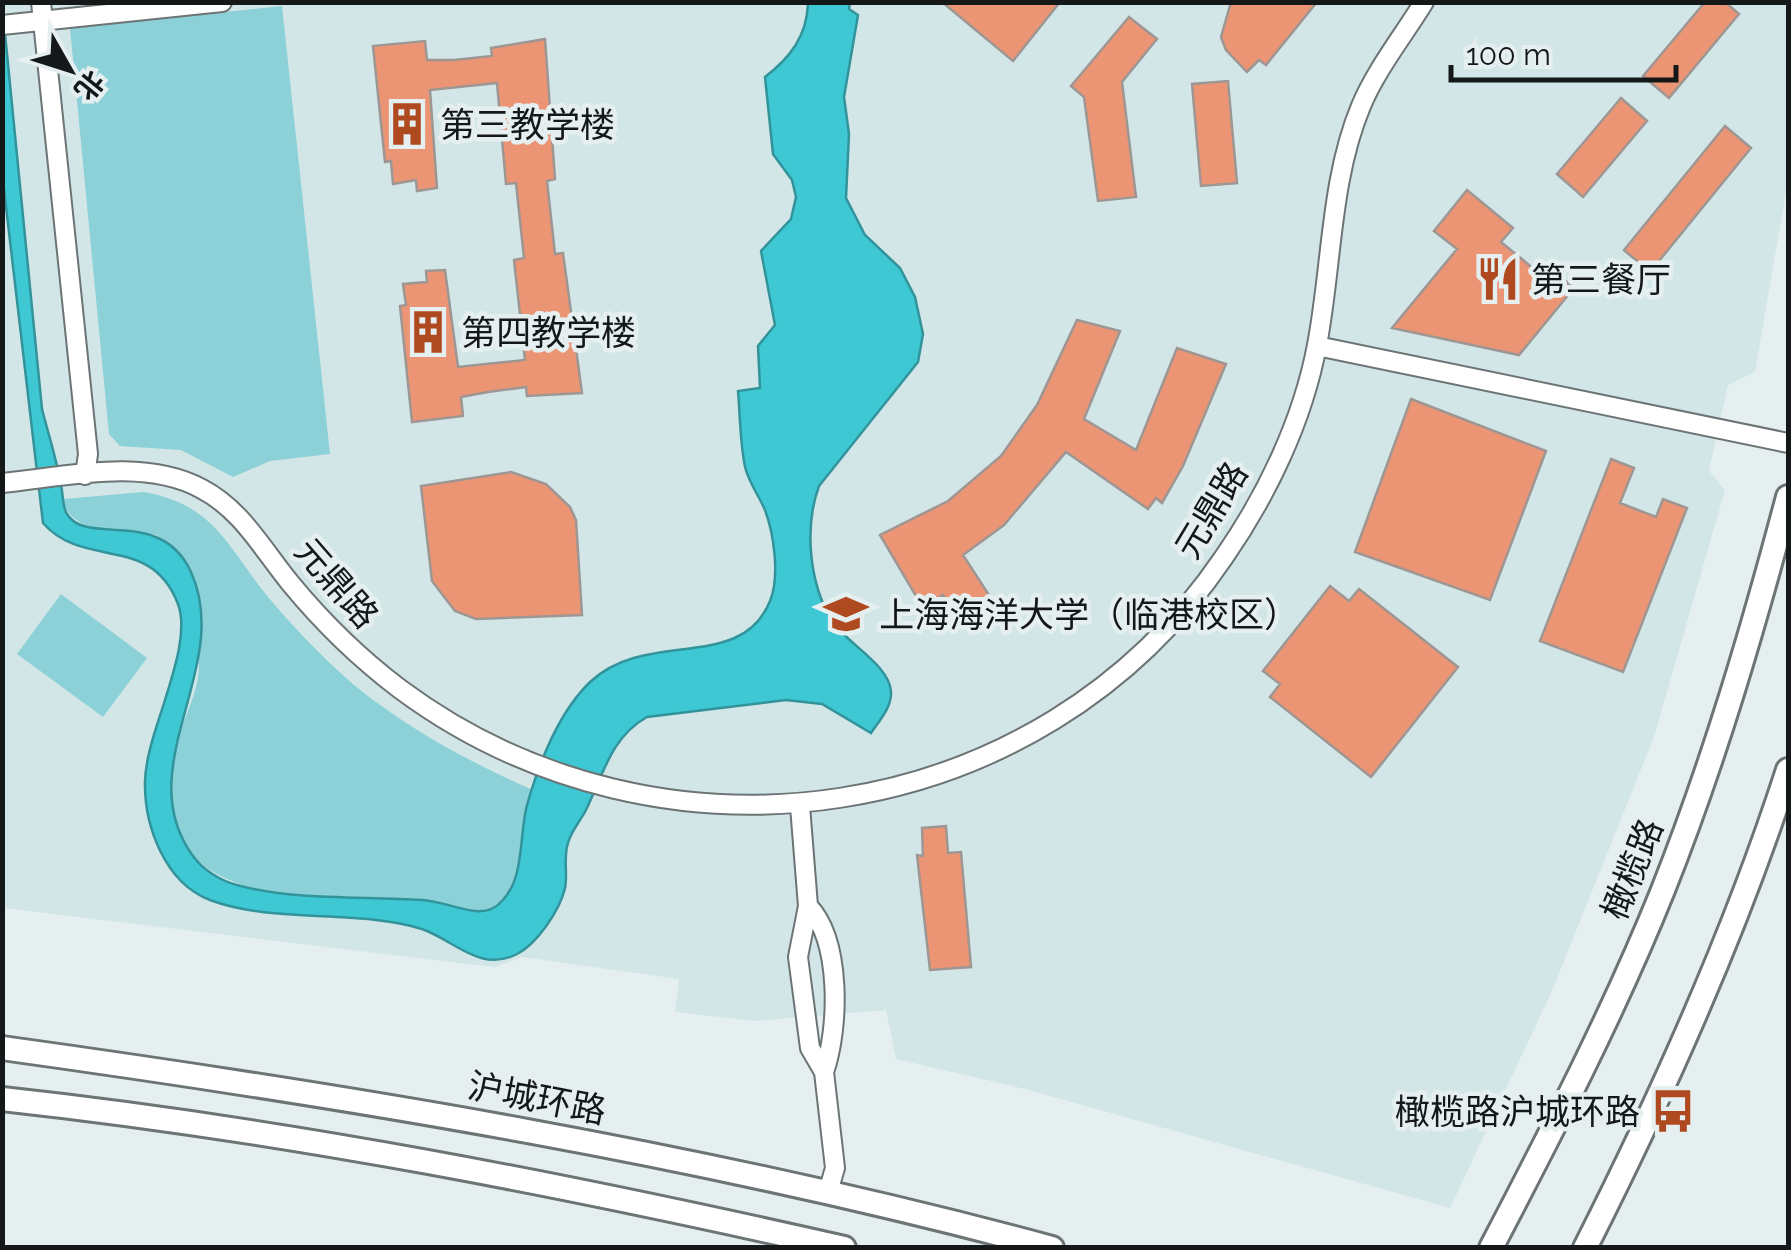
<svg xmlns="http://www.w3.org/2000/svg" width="1791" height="1250" font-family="Raleway,'Noto Sans SC',sans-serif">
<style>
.built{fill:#d2e6e7}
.green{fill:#8cd1d7}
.water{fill:#3ec8d3;stroke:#32939b;stroke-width:2.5}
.building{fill:#ec9575;stroke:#9e9693;stroke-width:2.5}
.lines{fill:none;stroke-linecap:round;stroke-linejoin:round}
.minor-casing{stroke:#6c7475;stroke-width:22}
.secondary-casing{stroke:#6c7475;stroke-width:28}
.minor{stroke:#fff;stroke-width:18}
.secondary{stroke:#fff;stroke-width:22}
.labels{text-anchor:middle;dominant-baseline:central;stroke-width:9;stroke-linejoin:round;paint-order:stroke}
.poi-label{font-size:35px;fill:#151819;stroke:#e5eff0;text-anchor:start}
.street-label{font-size:35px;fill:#151819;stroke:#e5eff0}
</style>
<rect width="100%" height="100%" fill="#e5eff0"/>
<path class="built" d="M3 3H1788V180L1755 372 1728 385 1709 471 1725 490 1654 737 1552 991 1450 1208 1025 1089 896 1059 886 1010 755 1021 675 1012 679 979 522 957 496 967 467 964 3 908Z"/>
<path class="green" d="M282 6 330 454 270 461 233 477 181 450 120 446 109 434 70 28Z
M144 492C215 505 227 546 268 597 294 628 323 658 354 685 408 729 469 762 533 790 521 822 524 913 477 911 451 911 423 900 395 899 294 894 153 908 172 761 176 730 199 697 199 666 199 644 165 561 157 535 126 531 69 536 63 499Z
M61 594 147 658 103 717 17 654Z"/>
<path class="water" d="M2 3 42 409C49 437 58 463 62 491 63 498 63 508 67 514 87 547 161 506 191 572 234 667 128 767 193 856 203 870 221 881 237 885 296 901 361 896 422 900 440 901 457 909 475 911 485 912 495 909 502 901 525 877 519 835 527 805 539 763 558 713 590 682 648 628 741 673 770 601 780 577 774 534 765 510 758 494 746 478 744 461 740 438 740 414 738 391L760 388 758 346 775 325 761 251 791 219 796 197 792 180 773 154 765 77C790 58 807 36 808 3H850L849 9 858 15 844 97 849 134 846 198 865 235 900 268 915 297 923 334 918 362 819 486C804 527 809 583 832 621 846 643 890 665 891 692 892 707 879 721 871 733L822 704 786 700 647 717C611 737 603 775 586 810 581 820 571 831 568 843 563 857 568 874 565 888 560 910 537 944 517 954 482 972 458 944 427 931 410 924 386 921 368 919 317 914 258 918 210 900 165 883 144 826 145 781 146 754 157 726 165 700 173 674 188 631 178 604 151 533 84 570 43 523L3 181Z"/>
<path class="building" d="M942 2H1060L1013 61Z
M1231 2H1317L1266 65 1259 60 1247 72 1226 50 1221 37Z
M1705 2H1725L1739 14 1669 98 1643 76Z
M1129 17 1157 39 1122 82 1136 197 1098 201 1084 97 1071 86Z
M545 39 555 179 547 181 555 254 563 253 582 393 527 396 526 387 488 392 461 397 463 416 412 422 400 306 406 305 403 284 427 282 426 271 445 270 458 367 525 360 514 260 524 258 516 183 506 184 497 83 430 90 437 188 417 191 416 180 393 184 391 161 385 162 373 46 425 41 427 60H454L492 56 491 48Z
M1228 81 1237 183 1201 186 1192 84Z
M1621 98 1647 121 1583 197 1557 174Z
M1725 126 1751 148 1650 272 1624 250Z
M1467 190 1513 228 1501 242 1534 269 1541 261 1574 288 1519 355 1392 328 1457 249 1434 231Z
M1077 320 1120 331 1084 419 1136 450 1177 348 1226 364 1183 466 1162 503 1156 498 1148 509 1066 452 1004 525 963 555 989 595 957 615 943 595 923 608 880 535 948 501 1001 456 1037 405Z
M1411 399 1546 451 1490 600 1355 552Z
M1611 459 1634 468 1620 503 1656 517 1663 499 1687 508 1623 672 1540 641Z
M511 472 546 484 570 507 576 520 582 615 476 619 455 611 432 581 421 486Z
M1330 586 1349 601 1359 589 1458 667 1371 777 1270 697 1280 684 1263 671Z
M946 826 948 853 961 852 971 967 930 970 917 855 923 856 922 828Z"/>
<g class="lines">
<g class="minor-casing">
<path id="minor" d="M41 2 88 454 85 475
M2 25 222 2
M1317 346 1788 443
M2 483C65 477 143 457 202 489 242 510 263 550 291 584 324 624 359 658 400 689 661 883 1040 829 1224 557 1267 495 1303 420 1317 345 1332 267 1330 180 1361 106 1376 70 1403 36 1424 2
M800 806 808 906 798 957 810 1048 824 1072 835 1168 828 1192
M808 906C842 941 839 1029 824 1072"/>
</g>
<g class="secondary-casing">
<path id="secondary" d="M2 1048C355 1097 707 1155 1052 1248
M2 1099C286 1130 566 1185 844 1248
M1491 1248C1552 1131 1614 1012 1663 890 1714 762 1753 629 1788 497
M1585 1248C1663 1094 1735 934 1788 770"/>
</g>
<use href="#minor" class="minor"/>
<use href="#secondary" class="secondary"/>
</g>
<defs>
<g id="building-bare" transform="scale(3.45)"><path d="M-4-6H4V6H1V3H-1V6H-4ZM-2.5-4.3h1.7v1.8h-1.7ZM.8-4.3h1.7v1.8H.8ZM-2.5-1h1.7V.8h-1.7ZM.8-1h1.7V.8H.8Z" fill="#af491f" stroke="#e5eff0" stroke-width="2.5" paint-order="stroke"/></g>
<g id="restaurant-bare" transform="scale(3.45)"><path d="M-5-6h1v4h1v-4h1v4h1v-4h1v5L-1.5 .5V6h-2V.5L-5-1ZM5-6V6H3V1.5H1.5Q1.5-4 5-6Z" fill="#af491f" stroke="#e5eff0" stroke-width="2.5" paint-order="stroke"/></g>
<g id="university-bare" transform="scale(3.45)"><path d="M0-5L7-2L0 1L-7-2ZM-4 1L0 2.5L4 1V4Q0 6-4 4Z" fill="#af491f" stroke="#e5eff0" stroke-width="2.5" paint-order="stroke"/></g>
<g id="bus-bare" transform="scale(3.45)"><path d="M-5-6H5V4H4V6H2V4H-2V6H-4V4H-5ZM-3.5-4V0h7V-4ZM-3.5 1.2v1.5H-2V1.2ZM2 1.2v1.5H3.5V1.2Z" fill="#af491f" stroke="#e5eff0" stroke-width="2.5" paint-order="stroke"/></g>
</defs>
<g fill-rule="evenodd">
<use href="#building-bare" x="407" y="124"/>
<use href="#restaurant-bare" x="1498" y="279"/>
<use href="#building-bare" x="428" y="332"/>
<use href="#university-bare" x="846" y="614"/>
<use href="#bus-bare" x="1673" y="1111"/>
</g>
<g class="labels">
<g class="poi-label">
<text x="440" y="124">第三教学楼</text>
<text x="1531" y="279">第三餐厅</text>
<text x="461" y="332">第四教学楼</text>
<text x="879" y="614">上海海洋大学（临港校区）</text>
<text x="1640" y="1111" text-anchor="end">橄榄路沪城环路</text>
</g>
<g class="street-label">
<text transform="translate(1211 510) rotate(-59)">元鼎路</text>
<text transform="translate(337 583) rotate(49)">元鼎路</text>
<text transform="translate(1632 869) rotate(-68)">橄榄路</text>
<text transform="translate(537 1098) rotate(11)">沪城环路</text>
</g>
</g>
<rect width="1791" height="1250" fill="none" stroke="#151819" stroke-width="10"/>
<g transform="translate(70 70) rotate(129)" stroke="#e5eff0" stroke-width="8" paint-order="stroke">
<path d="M0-8L18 38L0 25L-18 38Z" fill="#151819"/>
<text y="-15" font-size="28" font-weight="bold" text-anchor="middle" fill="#151819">北</text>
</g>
<path d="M1451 65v15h225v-15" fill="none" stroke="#151819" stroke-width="5"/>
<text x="1466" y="65" font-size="30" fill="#151819" stroke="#e5eff0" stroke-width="8" paint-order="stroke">100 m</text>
</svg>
